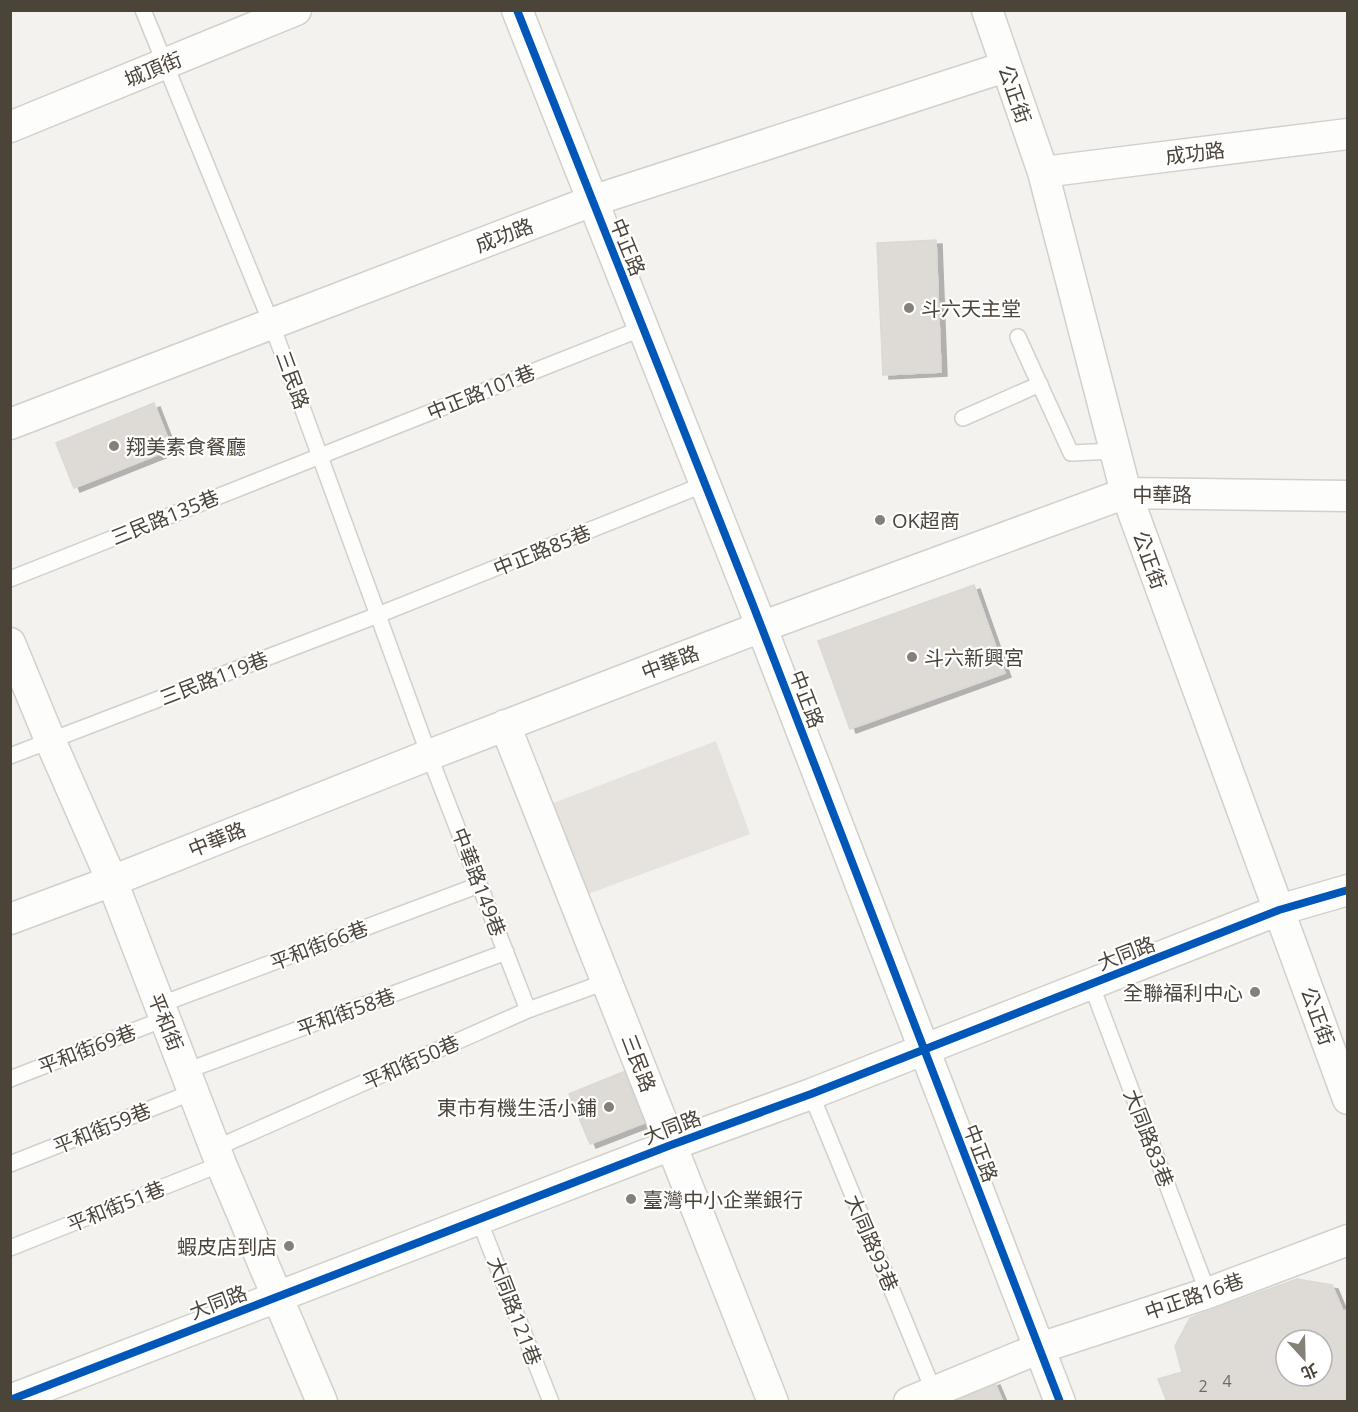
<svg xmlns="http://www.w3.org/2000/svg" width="1358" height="1412" font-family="'Open Sans','Noto Sans TC',sans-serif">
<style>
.parking{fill:#e6e3df}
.building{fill:#dedbd6;stroke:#dcd9d4;stroke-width:1.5;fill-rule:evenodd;filter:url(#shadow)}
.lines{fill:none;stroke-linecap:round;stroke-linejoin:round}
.service-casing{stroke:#d2d0cb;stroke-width:18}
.minor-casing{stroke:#d2d0cb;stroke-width:33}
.service{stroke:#fdfdfc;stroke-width:15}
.minor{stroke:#fdfdfc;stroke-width:30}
.cycleway-casing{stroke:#fff;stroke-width:11}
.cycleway{stroke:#0057b8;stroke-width:8}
.poi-dot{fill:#868178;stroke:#fff;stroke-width:2}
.labels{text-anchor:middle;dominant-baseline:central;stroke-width:4.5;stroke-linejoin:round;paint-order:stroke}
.number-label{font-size:16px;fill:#706a61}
.street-label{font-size:20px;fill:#4b4439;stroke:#fff}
.poi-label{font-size:20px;fill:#4b4439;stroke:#fff;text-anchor:start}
</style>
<defs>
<filter id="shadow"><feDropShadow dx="6" dy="4" stdDeviation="0" flood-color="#0004"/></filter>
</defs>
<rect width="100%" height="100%" fill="#f4f2ee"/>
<path class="parking" d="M716 741 750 834 583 896 548 805Z"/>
<path class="building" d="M936 240 941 372 883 375 877 243Z
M154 403 172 449 74 488 56 443Z
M974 585 1005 673 850 729 818 641Z
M628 1070 649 1121 590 1144 569 1094Z
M1297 1279 1332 1285 1343 1311 1348 1310V1402H1167L1158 1379 1182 1372 1175 1346 1190 1318ZM1286 1340H1322V1376H1286Z
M994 1381 1003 1402H958L956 1397Z"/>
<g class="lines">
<g class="service-casing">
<path id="service" d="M143 10 272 325 429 755 528 1010
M1018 337 1071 453 1115 451
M963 418 1040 384
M10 579 643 328
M10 756 378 615 705 484
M1091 984 1208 1293
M159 1005 479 885
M186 1071 506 952
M10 1079 164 1019
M811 1094 934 1392
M216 1148 528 1010 608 981
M10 1164 193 1092
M479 1220 551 1402
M10 1248 221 1164"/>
</g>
<g class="minor-casing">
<path id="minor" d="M517 10 753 605 1060 1402
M987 10 1043 172 1126 493 1348 1099
M10 127 296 10
M1043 172 1348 134
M10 424 592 201 1005 67
M10 643 50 740 112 881 221 1164 322 1402
M505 725 773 1402
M10 919 112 881 429 755 761 627 1126 493 1348 496
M10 1400 671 1145 811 1094 1279 910 1348 890
M909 1402 1040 1348 1208 1293 1348 1240"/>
</g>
<use href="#service" class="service"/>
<use href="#minor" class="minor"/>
<g class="cycleway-casing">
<path id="cycleway" d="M517 10 753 605 1060 1402
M10 1400 671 1145 811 1094 1279 910 1348 890"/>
</g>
<use href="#cycleway" class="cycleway"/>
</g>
<g class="poi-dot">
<circle cx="909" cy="308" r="6"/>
<circle cx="114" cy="446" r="6"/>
<circle cx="880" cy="520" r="6"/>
<circle cx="912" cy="657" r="6"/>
<circle cx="1255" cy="992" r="6"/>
<circle cx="609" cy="1107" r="6"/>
<circle cx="631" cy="1199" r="6"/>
<circle cx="289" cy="1246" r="6"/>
</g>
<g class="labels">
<g class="number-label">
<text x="1227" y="1381">4</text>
<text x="1203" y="1386">2</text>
</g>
<g class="street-label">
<text transform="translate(153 69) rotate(-22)">城頂街</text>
<text transform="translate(1015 94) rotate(71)">公正街</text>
<text transform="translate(1195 153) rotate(-7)">成功路</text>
<text transform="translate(504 235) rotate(-21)">成功路</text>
<text transform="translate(628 247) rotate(68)">中正路</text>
<text transform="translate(293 380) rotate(70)">三民路</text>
<text transform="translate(481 392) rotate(-22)">中正路101巷</text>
<text x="1162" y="494">中華路</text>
<text transform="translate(165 517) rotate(-22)">三民路135巷</text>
<text transform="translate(542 550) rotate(-22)">中正路85巷</text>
<text transform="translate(1150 560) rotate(70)">公正街</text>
<text transform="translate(670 662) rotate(-21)">中華路</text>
<text transform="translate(214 678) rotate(-21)">三民路119巷</text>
<text transform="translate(807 699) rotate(69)">中正路</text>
<text transform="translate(217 839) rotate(-22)">中華路</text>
<text transform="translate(479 882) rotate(69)">中華路149巷</text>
<text transform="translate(319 945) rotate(-21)">平和街66巷</text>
<text transform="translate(1126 953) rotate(-21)">大同路</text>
<text transform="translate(346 1012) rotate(-20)">平和街58巷</text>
<text transform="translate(1318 1016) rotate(70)">公正街</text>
<text transform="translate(166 1022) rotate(68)">平和街</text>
<text transform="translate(87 1049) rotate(-21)">平和街69巷</text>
<text transform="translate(411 1062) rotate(-24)">平和街50巷</text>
<text transform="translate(639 1063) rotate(69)">三民路</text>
<text transform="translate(672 1127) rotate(-21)">大同路</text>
<text transform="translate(102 1128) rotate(-22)">平和街59巷</text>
<text transform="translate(1149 1138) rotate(69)">大同路83巷</text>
<text transform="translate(981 1153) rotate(69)">中正路</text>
<text transform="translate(116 1206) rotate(-22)">平和街51巷</text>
<text transform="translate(872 1243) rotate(67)">大同路93巷</text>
<text transform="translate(1194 1296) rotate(-19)">中正路16巷</text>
<text transform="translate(218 1302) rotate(-21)">大同路</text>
<text transform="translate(515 1311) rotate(69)">大同路121巷</text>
</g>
<g class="poi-label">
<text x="921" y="308">斗六天主堂</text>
<text x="126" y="446">翔美素食餐廳</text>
<text x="892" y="520">OK超商</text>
<text x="924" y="657">斗六新興宮</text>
<text x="1243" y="992" text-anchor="end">全聯福利中心</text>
<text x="597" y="1107" text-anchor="end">東市有機生活小鋪</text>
<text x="643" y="1199">臺灣中小企業銀行</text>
<text x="277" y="1246" text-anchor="end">蝦皮店到店</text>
</g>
</g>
<rect width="1358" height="1412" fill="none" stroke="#4b4439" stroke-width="24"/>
<g transform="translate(1304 1358) rotate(158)"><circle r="28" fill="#ffffff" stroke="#b7b4b0" stroke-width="1.5"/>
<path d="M0-4.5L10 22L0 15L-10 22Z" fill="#868178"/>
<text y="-9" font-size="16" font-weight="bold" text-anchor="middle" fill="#4b4439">北</text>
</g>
</svg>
